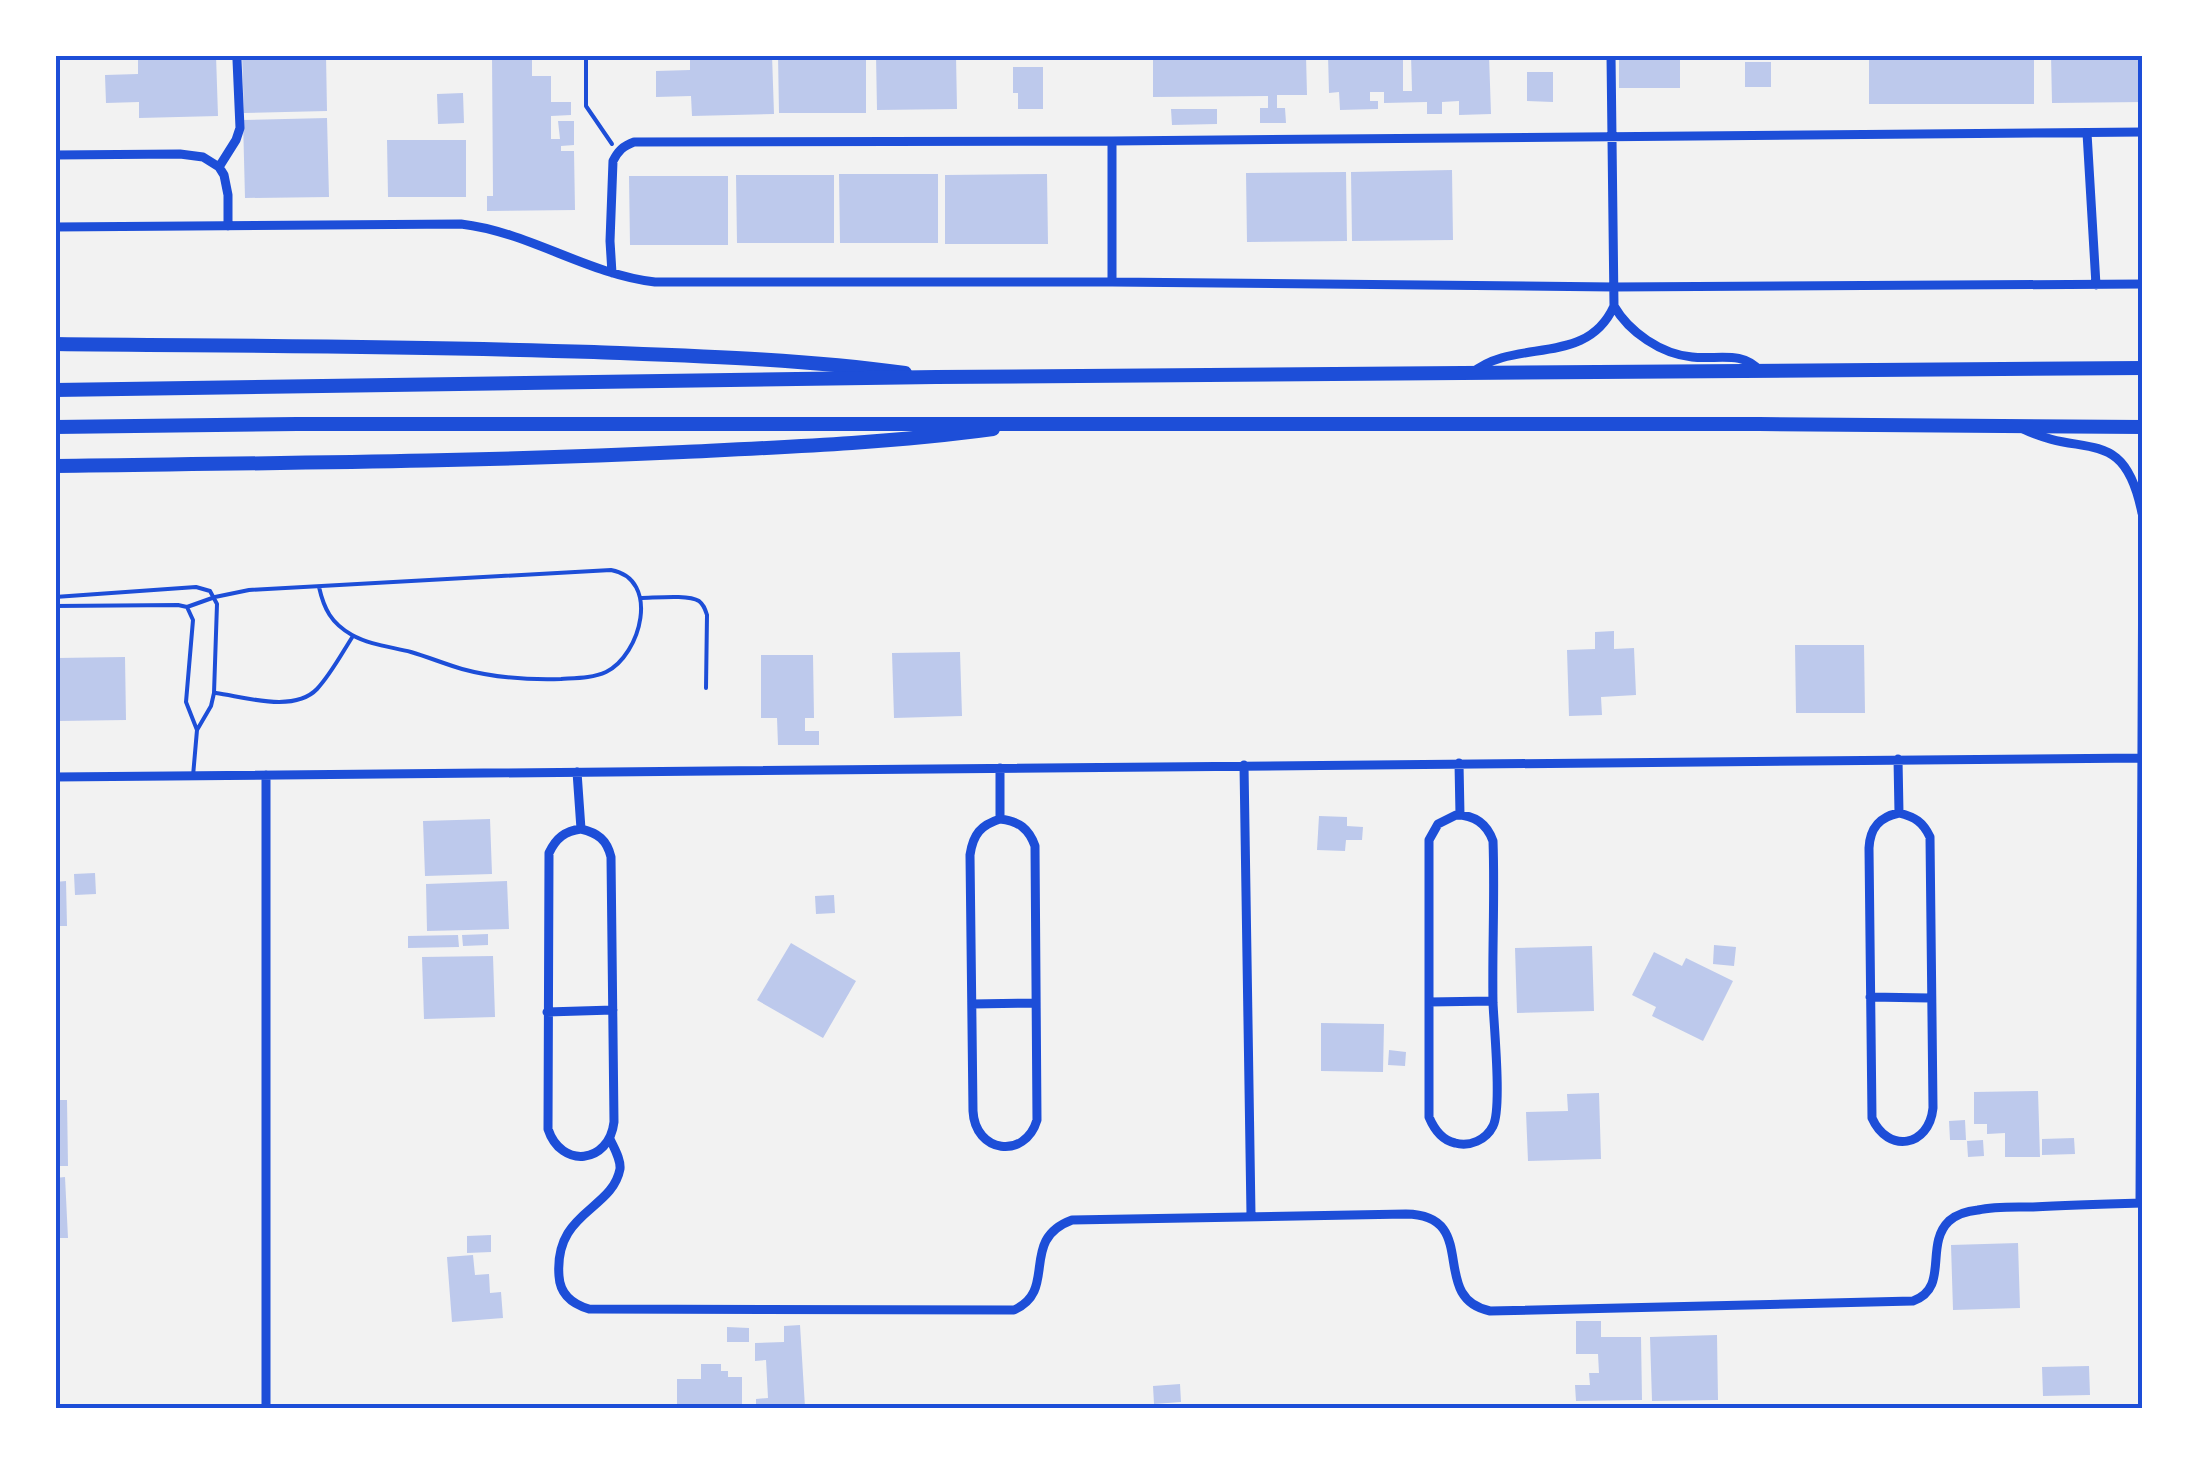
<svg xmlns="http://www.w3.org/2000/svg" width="2198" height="1463" font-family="'Archivo Narrow',sans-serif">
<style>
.building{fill:#bdc9ec}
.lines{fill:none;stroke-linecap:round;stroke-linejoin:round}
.path{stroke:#1d4ed8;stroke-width:4}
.service{stroke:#1d4ed8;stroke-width:4}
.minor{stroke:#1d4ed8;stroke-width:9}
.primary{stroke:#1d4ed8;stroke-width:14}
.trunk{stroke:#1d4ed8;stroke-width:14}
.neatline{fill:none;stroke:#1d4ed8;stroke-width:4}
</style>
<rect width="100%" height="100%" fill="#f2f2f2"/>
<path class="building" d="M138 55H216L218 116 139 118V102L106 103 105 75 138 74Z
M242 55H326L327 111 244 113Z
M492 55H532V76H551V102H571V115L551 116V139H560L558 121H574V145L561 146V151H574L575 210 487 211V196H493Z
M690 55H772L774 114 692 116 691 96 656 97V71L690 70Z
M778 55H866V113H779Z
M876 55H956L957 109 877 110Z
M1153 55H1306L1307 95H1277V108H1285L1286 123H1260V108H1268V96L1153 97Z
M1328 55H1403V91H1412L1411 55H1489L1491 114 1459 115V101L1442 102V114H1427V102L1384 103V92H1370V101H1378V109L1340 110 1339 92 1329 93Z
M1619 55H1680V88H1619Z
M1869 55H2034V104H1869Z
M2051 55H2143V102L2052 103Z
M1745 62H1771V87H1745Z
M1013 67H1043V109H1018V93H1013Z
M1527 72H1553V102L1527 101Z
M463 93 464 123 438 124 437 94Z
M1171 109H1217V124L1172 125Z
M327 118 329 197 245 198 243 120Z
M387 140H466V197H388Z
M1452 170 1453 240 1352 241 1351 172Z
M1346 172 1347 241 1247 242 1246 173Z
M839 174H938V243H840Z
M1047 174 1048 244H945V175Z
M736 175H834V243H737Z
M629 176H728V245H630Z
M1614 631V649L1634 648 1636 695 1601 697 1602 715 1569 716 1567 650 1595 649V632Z
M1795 645H1864L1865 713H1796Z
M960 652 962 716 894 718 892 653Z
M761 655H813L814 718H805V731H819V745H778L777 718H761Z
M125 657 126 720 59 721 57 658Z
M1319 816 1347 817V826L1363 827 1362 840H1346L1345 851 1317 850Z
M490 819 492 874 425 876 423 821Z
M95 873 96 894 75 895 74 874Z
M66 881 67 926H55V882Z
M507 881 509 929 427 931 426 884Z
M834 895 835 913 816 914 815 896Z
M488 934V945L463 946 462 935Z
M458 935 459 947 408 948V936Z
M791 943 856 981 823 1038 757 1000Z
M1714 945 1736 947 1734 966 1713 964Z
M1592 946 1594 1011 1517 1013 1515 948Z
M1654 952 1682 966 1686 958 1733 981 1703 1041 1652 1016 1656 1007 1632 995Z
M493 956 495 1017 424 1019 422 957Z
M1321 1023 1384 1024 1383 1072 1321 1071Z
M1389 1050 1406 1052 1405 1066 1388 1065Z
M2038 1091 2040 1157H2005V1133L1987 1134V1124H1974V1092Z
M1599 1093 1601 1159 1528 1161 1526 1112 1568 1111 1567 1094Z
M55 1100H67L68 1166H55Z
M1965 1120 1966 1140H1950L1949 1121Z
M2074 1138 2075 1154 2042 1155V1139Z
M1983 1140 1984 1156 1968 1157 1967 1141Z
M65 1177 68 1238H55V1178Z
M491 1235V1252L467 1253V1236Z
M2018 1243 2020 1308 1953 1310 1951 1245Z
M473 1255 475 1275 489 1274 490 1293 501 1292 503 1318 452 1322 447 1257Z
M1576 1321H1601V1337H1641L1642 1400 1576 1401 1575 1385H1590L1589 1373H1599L1598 1354H1576Z
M800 1325 805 1407 756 1408V1399L768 1398 766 1360 755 1361V1343L784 1342V1326Z
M727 1327 749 1328V1342H727Z
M1717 1335 1718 1400 1652 1401 1650 1337Z
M701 1364H721V1371H728V1377H742V1408H677V1379H701Z
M2089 1366 2090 1395 2043 1396 2042 1367Z
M1180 1384 1181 1402 1154 1404 1153 1386Z"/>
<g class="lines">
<path class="path" d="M586 55V106L612 144"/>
<path class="service" d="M55 597 196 587 210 591 217 604 214 693 211 706 197 730 193 776
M640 598C654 598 688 594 699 601 704 605 705 609 707 615L706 688
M55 606 178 605 187 607 193 620 186 702 197 730
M187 607 215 597 249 590 611 570C661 579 641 655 606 672 593 678 576 678 561 679 527 680 495 678 462 669 445 664 428 657 411 652 392 647 370 645 352 635 331 623 324 609 319 587
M216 693C245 697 294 713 317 689 331 674 342 653 353 636"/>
<path class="minor" d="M2087 133 2096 285
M1112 141V282
M55 155 180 154 203 157 219 167 224 175 228 195V226
M219 167 236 140 240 128 237 60
M55 227 461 224C529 232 587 274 655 282H1112L1614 287 2143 284
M612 273 610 241 613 161C618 151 623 146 634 142L1112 141 2143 132
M1614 306C1629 332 1661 354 1692 357 1717 360 1742 350 1760 371
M1472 373C1515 337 1586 368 1614 306L1611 55
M2023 429C2085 459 2124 424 2142 513
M1898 759 1899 813
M1459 763 1460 815
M1244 765 1251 1215
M577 772 581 829
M55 777 2143 758
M1899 813C1915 817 1923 822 1930 837L1933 1108C1929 1147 1888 1154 1872 1118L1869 848C1870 828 1879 817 1899 813Z
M1456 815C1475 815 1487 824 1493 841 1495 895 1492 949 1493 1003 1494 1027 1502 1109 1493 1126 1486 1140 1470 1147 1455 1143 1441 1140 1434 1129 1429 1117V840L1438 824Z
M1000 819C1019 821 1029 829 1035 846L1037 1120C1025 1160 975 1153 973 1111L970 855C973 834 981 825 1000 819Z
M1000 819V768
M581 829C598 833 607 840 611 857L614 1122C609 1164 561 1169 548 1129L549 853C556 838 565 831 581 829Z
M1870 997 1930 998
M1429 1002 1493 1001
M972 1004 1036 1003
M547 1012 613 1010
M610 1139C614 1148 621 1159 620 1169 612 1211 554 1211 559 1276 560 1294 572 1304 589 1309L1014 1310C1059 1290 1018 1240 1072 1220L1406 1214C1482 1215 1427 1298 1490 1311L1913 1301C1950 1288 1924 1245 1949 1221 1957 1214 1967 1211 1978 1210 1995 1206 2015 1207 2033 1207 2069 1205 2106 1204 2143 1203
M2140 1203 2143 510
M266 1408V775"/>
<path class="primary" d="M55 344C235 346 415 346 594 352 698 356 802 359 905 373
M55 466C265 463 474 462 683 452 787 447 890 443 993 429"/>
<path class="trunk" d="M55 390 936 377 2143 368
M55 427 297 424H1759L2143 427"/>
</g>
<rect width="2198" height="1463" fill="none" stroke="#ffffff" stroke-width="115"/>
<rect x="58" y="58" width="2082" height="1348" class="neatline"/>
</svg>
